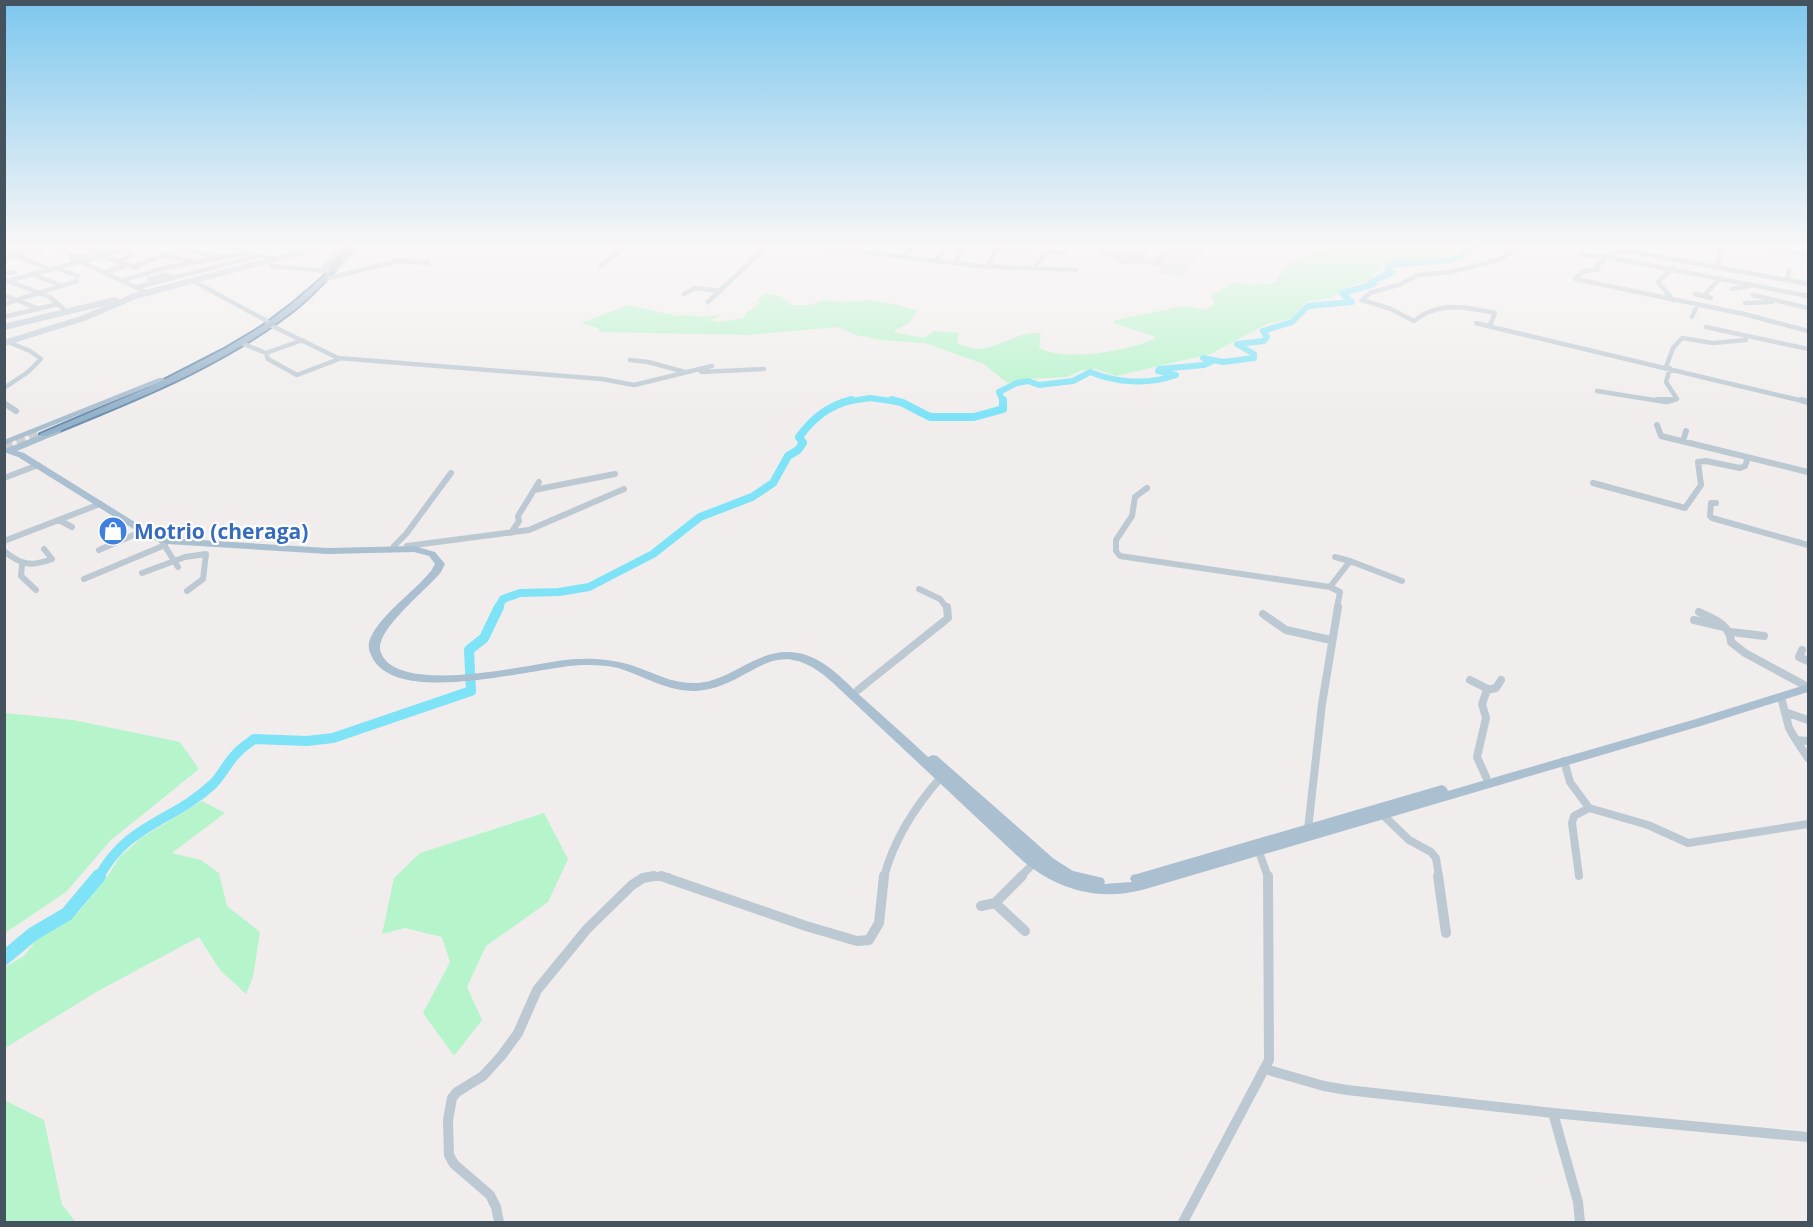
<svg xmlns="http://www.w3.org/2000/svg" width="1813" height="1227" font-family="'Open Sans',sans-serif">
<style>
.airport{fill:#dfe2e6}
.green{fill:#b6f4cb}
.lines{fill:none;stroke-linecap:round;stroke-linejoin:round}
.river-far3{stroke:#7ee3f6;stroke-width:6}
.river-far2{stroke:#7ee3f6;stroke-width:8}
.river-far1{stroke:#7ee3f6;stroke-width:10}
.river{stroke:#7ee3f6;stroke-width:14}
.taxiway{fill:#d0d0d3;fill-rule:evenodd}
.runway{fill:#d0d0d3;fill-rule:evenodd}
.trunk-tunnel{stroke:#ceced0;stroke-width:9;stroke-dasharray:9 4.5;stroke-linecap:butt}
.trunk-casing{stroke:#6a8faf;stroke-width:4}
.minor-far3{stroke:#bcc9d2;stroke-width:4.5}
.minor-far2{stroke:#bcc9d2;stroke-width:6}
.minor-far1{stroke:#bcc9d2;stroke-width:8}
.minor{stroke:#bcc9d2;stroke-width:10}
.secondary{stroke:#beccd9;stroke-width:6}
.primary{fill:#aabfd0;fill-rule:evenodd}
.trunk{fill:#94b2ca;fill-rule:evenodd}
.labels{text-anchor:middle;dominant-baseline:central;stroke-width:4.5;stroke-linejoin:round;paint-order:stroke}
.shop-label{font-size:21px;font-weight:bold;fill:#366cbe;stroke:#fff;text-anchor:start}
</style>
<rect width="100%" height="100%" fill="#f1eded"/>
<path class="airport" d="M1180 243H1207L1183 277 1157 273Z"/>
<path class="green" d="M1343 243H1471L1437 260 1383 264 1368 280 1348 287 1333 297 1306 302 1294 316 1287 320 1269 323 1210 354 1116 376 1096 369 1082 370 1067 377 1028 379 1007 383 984 364 925 343 881 340 856 335 837 327 749 335 600 332 598 328 581 323 628 305 678 316 688 315 701 317 723 315 710 320 718 322 744 318 747 312 759 304 757 300 765 294 780 296 791 305H810L824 300 842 302 871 300 899 305 917 311 910 322 893 332 924 338 934 331 959 333 957 343C962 345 970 348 975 349 997 350 1023 328 1041 334L1039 348C1065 362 1130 351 1156 338L1154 336 1113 323 1115 320 1184 306 1205 310 1215 304 1211 296 1233 283 1270 284 1277 281C1288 253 1320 256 1343 243Z
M5 713 73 720 180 742 199 769 111 840 66 892 5 933Z
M202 801 225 813 172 853 201 860 219 873 227 906 260 932 253 977 246 994 220 970 199 937 98 991 5 1048V967L24 956 39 937 77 914 107 877 119 858 141 838Z
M544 813 568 859 548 902 486 946 467 987 482 1020 454 1056 423 1013 450 962 442 937 405 928 382 934 394 878 420 853Z
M4 1100 44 1120 62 1205 76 1222H5Z"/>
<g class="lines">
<path class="river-far3" d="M1492 243H1505
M845 402 870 398 898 402
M1003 402 999 392 1017 383 1028 381 1039 385 1073 381 1090 372C1117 383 1148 385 1176 375L1158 371 1159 369 1204 365 1211 362 1203 358 1223 362 1254 358V354L1237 344 1264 341 1267 337 1263 331 1292 322 1308 306 1352 302 1342 293 1374 284 1371 282 1393 272 1387 271 1389 265 1451 260 1465 254 1464 251 1470 250 1478 243"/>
<path class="river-far2" d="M892 400 903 403 930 417H974L1003 409V400
M498 608 503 599 520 593 559 592 589 587 653 554 700 517 752 497 773 483 788 456 798 450 803 443 799 437C813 418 828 406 851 400"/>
<path class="river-far1" d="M99 877C127 824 174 821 213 784 222 775 227 763 236 754 241 748 248 744 254 739L307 741 333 738 471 691 469 650 484 638 499 607"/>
<path class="river" d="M4 958 33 934 67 914 99 876"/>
<path class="taxiway" d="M1104 243H1113L1106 252 1153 260 1167 243H1176L1161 262 1168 265 1163 268 1100 256 1097 252Z"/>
<path class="runway" d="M1131 243H1153C1144 255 1137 268 1120 264L1117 259Z"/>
<path class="trunk-tunnel" d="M4 447 40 433"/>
<g class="trunk-casing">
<path id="trunk" d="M352 243 357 244C339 267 320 288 298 307 224 366 133 401 47 436H41L40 434 152 386 226 348 261 327 293 303 322 278Z"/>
</g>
<path class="minor-far3" d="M54 243 81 262 146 292
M79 243 81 246 109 253
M212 243 251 252
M791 243 978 266 1076 270
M1520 243 1518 248 1498 260 1451 272 1418 275 1401 284 1370 293 1362 300 1391 309 1414 321C1438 301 1467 307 1495 313L1490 325 1492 327 1807 402
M1745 243 1808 255
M179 249 221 257
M4 250 51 270
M15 251 35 243
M162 255 192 261
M1581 255 1608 256
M102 256 137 268
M267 257 271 259 270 263 274 267
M903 257 915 243
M1607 257 1808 296
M4 259 53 243
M72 259 98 251
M936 261 949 243
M954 263 965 248
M272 266 326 271
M601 266 630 243
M988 266 995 250 1030 248 1033 243
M133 267 195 243
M1673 267 1658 282 1673 300
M1717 267 1723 243
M1034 268 1046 252H1063L1066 246
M58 269 78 276
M106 272 128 265
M4 273 15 272
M34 275 62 286
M149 279 164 275 172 276
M325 279 398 261 428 263
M124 280 169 267 253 252
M1788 280 1789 270
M8 281 50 297 66 311
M193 281 267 321
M4 282 123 250 130 253 131 256 119 261
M1808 284 1623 250 1609 255 1597 266 1598 270 1584 271 1575 279 1744 314 1808 331
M137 287 263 255
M1732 289 1749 286
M684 294 695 288 721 291
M1695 294 1711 298
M4 295 39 309
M1705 295 1720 278
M1753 295 1808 308
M708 302 770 243
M1745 303 1772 302
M4 304 77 281
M4 317 58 304
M1692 317 1697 305
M1476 323 1492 327
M268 324 338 358 602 379 634 385 712 366
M1706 327 1808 349
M241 343 266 353 303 340
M266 353 268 359 297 375 339 359
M630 360 648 362 685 372
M1666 367 1673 348 1682 338 1713 343 1746 340
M701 372 764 369
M4 388 28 372 41 359 30 351 6 341
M1597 391 1666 402
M1667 402 1677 399 1666 382 1670 368"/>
<path class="minor-far2" d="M1657 400H1672
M1801 400 1808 402
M4 403 16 411
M1657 425 1661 436 1808 472
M1683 441 1686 431
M4 478 38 465
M1593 483 1685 508 1701 485 1698 462 1706 461 1740 468 1745 466 1748 458
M1147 488 1135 497 1132 516 1116 540V551L1120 556 1330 587 1340 592 1337 608
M534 490 615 474
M1716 503H1711L1710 516 1712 518 1808 545
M59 520 72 527
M511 533 519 521 518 516 539 482
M167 536 161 540 178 567
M4 541 100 504
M394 546 406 534 451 473
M407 546 529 530 624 489
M99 550 143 531
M4 551C21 565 31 567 52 559L44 549
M1350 561 1402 581
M22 565 21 576 36 590
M142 573 185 557 206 554 203 579 187 591
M84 579 165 545
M1330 587 1350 561 1335 557
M919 589 940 599 947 608"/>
<path class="minor-far1" d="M1699 612C1713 619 1730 624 1731 642L1745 653 1806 686
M1263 614 1286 630 1331 640
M1694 620 1724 627
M1731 632 1764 636
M1802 650 1799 657 1808 661
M1470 680 1488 689
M858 690 948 618 947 607
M1781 697 1789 728 1796 740 1808 741
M1785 712 1808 720
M1796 740 1808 758
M1564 761 1570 782 1589 808 1648 825 1688 843 1808 824
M1486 777 1477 757 1486 718 1482 704 1487 690 1496 688 1501 680
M1383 815 1409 840 1431 852 1436 858 1439 877
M1308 829 1322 704 1338 607
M1258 849 1268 877
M1579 876 1572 823 1574 816 1589 808
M646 877H668
M884 877C894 839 916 805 942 776
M1020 877 1034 863"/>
<path class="minor" d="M661 876 806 926 857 941 869 940 879 923 884 876
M1438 876 1446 933
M995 903 1022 876
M981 906 995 903 1025 931
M1265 1069 1324 1086 1347 1090 1553 1113 1808 1137
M1553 1113 1578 1202 1580 1222
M499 1222 496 1207 490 1195 454 1164 449 1155 448 1120 452 1098 457 1092 483 1076 502 1055 518 1033 537 990 587 929 632 885 643 878 654 876
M1183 1222 1269 1060 1268 876"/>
<path class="secondary" d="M327 270 325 267 347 243
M331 270 339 266 359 243
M4 327 115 300
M4 343 84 318 135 296 335 243"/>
<path class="primary" d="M159 378H162L166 380 4 445V440Z
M57 428 61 431 60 433 17 451 24 453 154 534 168 538 328 548 414 546 435 552 445 564 441 572C428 589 372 632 381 653 398 695 522 666 558 661 584 657 609 658 634 666 654 673 673 684 695 683 735 682 760 641 806 655 830 663 846 683 864 699 885 718 907 737 928 757L933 755 937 756 1054 859 1073 871 1103 878 1105 882 1104 884 1132 882 1130 879 1132 875 1137 874 1442 785 1446 787 1448 791 1696 719 1808 684V692L1704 725 1142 890C1098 901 1059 890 1024 862L832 682C771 628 754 687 696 691 668 692 644 676 618 668 606 665 594 665 582 665 535 667 401 707 373 659 370 653 368 650 369 642 376 618 415 591 431 571L435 564 429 556 414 552 328 554 167 544 148 538 18 457 4 452 5 449Z"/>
<use href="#trunk" class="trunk"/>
</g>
<linearGradient id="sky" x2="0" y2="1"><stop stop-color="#7dc7ee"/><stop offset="0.59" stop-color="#f9f7f7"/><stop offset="1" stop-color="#f9f7f7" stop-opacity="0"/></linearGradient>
<rect width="1813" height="415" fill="url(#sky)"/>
<defs>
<g id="shop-disc" transform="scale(1.5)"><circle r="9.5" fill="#3f7fe0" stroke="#fff"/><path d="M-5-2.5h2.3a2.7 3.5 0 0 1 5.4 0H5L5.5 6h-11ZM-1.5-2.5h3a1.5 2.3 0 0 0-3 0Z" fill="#fff"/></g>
</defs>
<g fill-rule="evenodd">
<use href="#shop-disc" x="113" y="531"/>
</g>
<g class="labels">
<g class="shop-label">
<text x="134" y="531">Motrio (cheraga)</text>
</g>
</g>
<rect width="1813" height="1227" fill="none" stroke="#44535d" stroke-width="12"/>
</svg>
